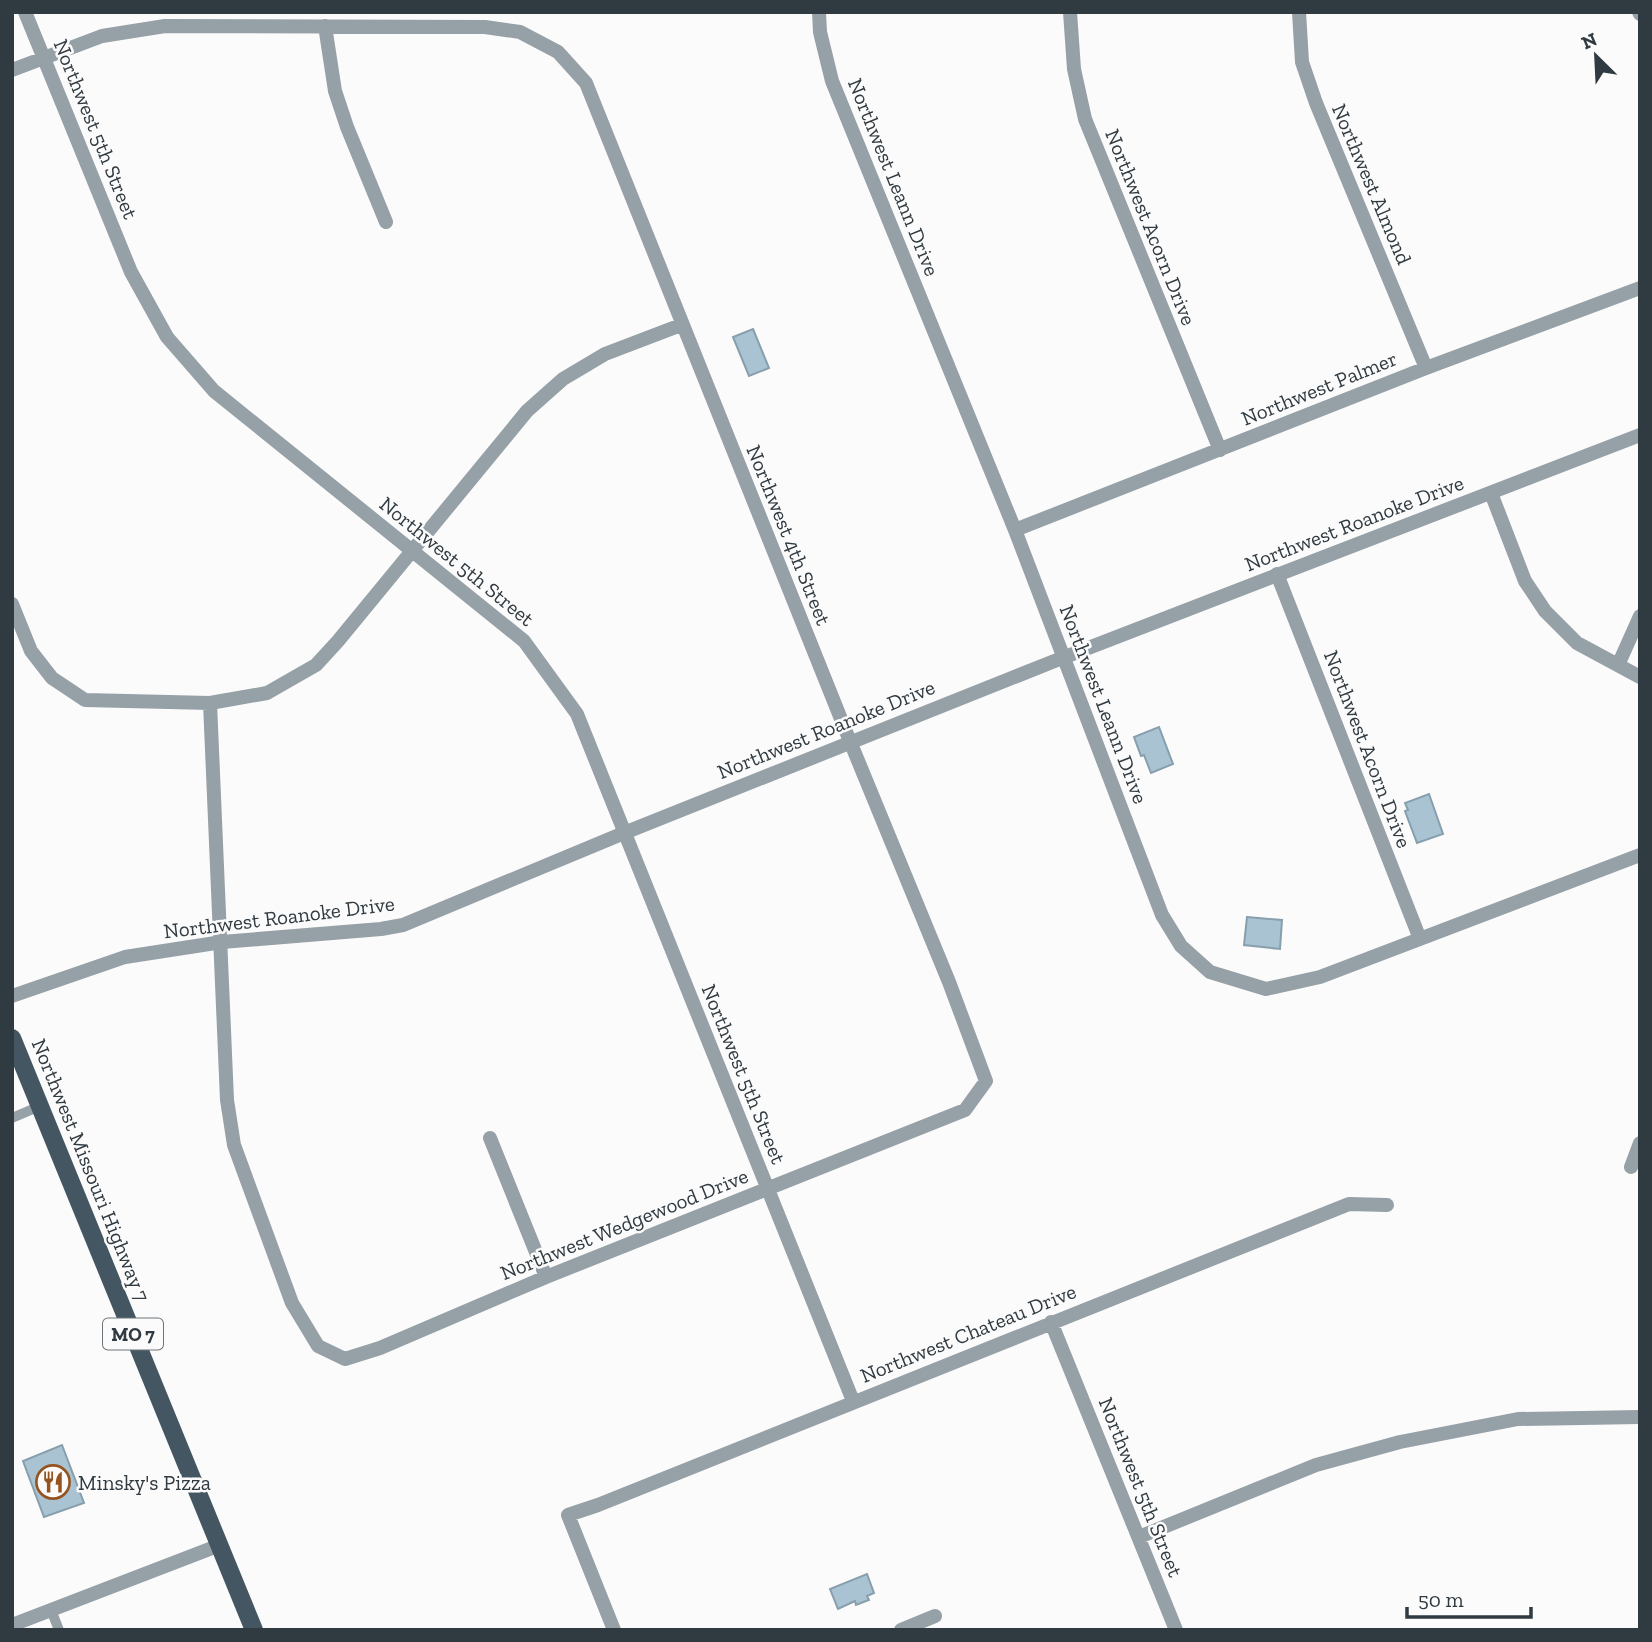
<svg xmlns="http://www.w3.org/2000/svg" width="1652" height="1642" font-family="'Zilla Slab',serif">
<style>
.building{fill:#aac3d2;stroke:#879fad;stroke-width:2}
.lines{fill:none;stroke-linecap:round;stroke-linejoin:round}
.service{stroke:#96a0a7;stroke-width:10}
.minor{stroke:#96a0a7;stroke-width:14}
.tertiary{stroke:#96a0a7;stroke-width:14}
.primary{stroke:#445662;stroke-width:18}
.labels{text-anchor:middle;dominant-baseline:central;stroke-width:5;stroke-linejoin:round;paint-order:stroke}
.shield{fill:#fbfbfb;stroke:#6d7479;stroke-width:2}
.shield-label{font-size:19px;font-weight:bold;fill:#303a41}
.street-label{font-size:21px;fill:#303a41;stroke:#fbfbfb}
.poi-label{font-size:21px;fill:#303a41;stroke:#fbfbfb;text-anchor:start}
</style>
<rect width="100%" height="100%" fill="#fbfbfb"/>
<path class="building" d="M753 329 769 368 749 376 733 337Z
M1159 727 1173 764 1151 773 1144 755 1141 756 1134 737Z
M1429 794 1443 834 1417 843 1405 811 1408 810 1405 803Z
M1247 917 1282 920 1280 949 1244 945Z
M62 1445 84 1503 44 1517 23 1461Z
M867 1574 874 1593 867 1596 869 1600 856 1605 855 1601 838 1609 830 1589Z"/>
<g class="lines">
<path class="service" d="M12 1118 40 1106
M51 1610 59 1630"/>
<path class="minor" d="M25 12 131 272 167 337 214 391 524 641 577 714 853 1401
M819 12 820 32 832 81 1015 530 1162 915 1181 946 1210 972 1266 989 1320 977 1640 855
M1070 12 1074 69 1085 119 1220 450
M1299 12 1302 62 1316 103 1426 368
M1639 12 1640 14
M325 26 335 91 347 127 386 222
M12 70 102 36 165 26 485 27 520 32 558 52 586 83 845 729 949 982 986 1081 965 1110 546 1277 380 1348 345 1359 318 1346 292 1303 234 1145 227 1100 210 703
M1491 493 1525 581 1545 611 1577 643 1640 677
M1015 530 1426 368 1640 288
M1277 574 1420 939
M12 604 31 651 52 678 85 700 210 703 267 693 316 665 338 641 527 411 563 379 605 354 681 325
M1619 663 1640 616
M490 1138 546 1277
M1631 1167 1640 1143
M1051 1322 1176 1630
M1139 1537 1316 1465 1400 1442 1518 1419 1640 1417
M12 1625 220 1545
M614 1630 568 1515 598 1505 1349 1204 1387 1205
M901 1630 935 1616"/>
<path class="tertiary" d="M12 996 125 957 222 942 381 929 403 925 624 833 1052 662 1640 435"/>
<path class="primary" d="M12 1038 254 1630"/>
</g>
<defs>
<g id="restaurant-ring" transform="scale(1.75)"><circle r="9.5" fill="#fbfbfb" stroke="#95541f" stroke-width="1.5"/><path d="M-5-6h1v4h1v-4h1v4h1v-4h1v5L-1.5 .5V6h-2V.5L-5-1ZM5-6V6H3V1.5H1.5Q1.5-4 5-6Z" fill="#95541f"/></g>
</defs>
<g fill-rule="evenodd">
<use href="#restaurant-ring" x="53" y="1482"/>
</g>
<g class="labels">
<rect class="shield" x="103" y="1318.5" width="60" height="31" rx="5"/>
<g class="shield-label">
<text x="133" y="1334">MO 7</text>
</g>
<g class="street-label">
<text transform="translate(96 129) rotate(68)">Northwest 5th Street</text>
<text transform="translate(894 177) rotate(68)">Northwest Leann Drive</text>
<text transform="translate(1372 184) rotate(67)">Northwest Almond</text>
<text transform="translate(1151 227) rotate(68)">Northwest Acorn Drive</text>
<text transform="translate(1319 388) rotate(-22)">Northwest Palmer</text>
<text transform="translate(1354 523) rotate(-21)">Northwest Roanoke Drive</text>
<text transform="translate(789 535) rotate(68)">Northwest 4th Street</text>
<text transform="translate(457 561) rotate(39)">Northwest 5th Street</text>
<text transform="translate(1104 704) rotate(69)">Northwest Leann Drive</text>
<text transform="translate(826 729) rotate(-22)">Northwest Roanoke Drive</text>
<text transform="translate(1368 749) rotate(69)">Northwest Acorn Drive</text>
<text transform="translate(279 917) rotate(-7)">Northwest Roanoke Drive</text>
<text transform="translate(744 1074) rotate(68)">Northwest 5th Street</text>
<text transform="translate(91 1170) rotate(68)">Northwest Missouri Highway 7</text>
<text transform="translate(624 1224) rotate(-22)">Northwest Wedgewood Drive</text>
<text transform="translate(968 1333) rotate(-22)">Northwest Chateau Drive</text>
<text transform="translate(1141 1487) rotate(68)">Northwest 5th Street</text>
</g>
<g class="poi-label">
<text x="78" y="1482">Minsky's Pizza</text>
</g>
</g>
<rect width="1652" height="1642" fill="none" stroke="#303a41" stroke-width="28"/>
<g transform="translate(1596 56) rotate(336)" stroke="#fbfbfb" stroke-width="5" paint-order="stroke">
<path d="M0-5L12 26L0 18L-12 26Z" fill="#303a41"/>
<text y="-10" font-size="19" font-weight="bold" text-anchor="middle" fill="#303a41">N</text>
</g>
<path d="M1407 1607v10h124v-10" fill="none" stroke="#303a41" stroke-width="3.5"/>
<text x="1418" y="1607" font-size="21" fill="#303a41" stroke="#fbfbfb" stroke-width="5" paint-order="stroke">50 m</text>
</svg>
